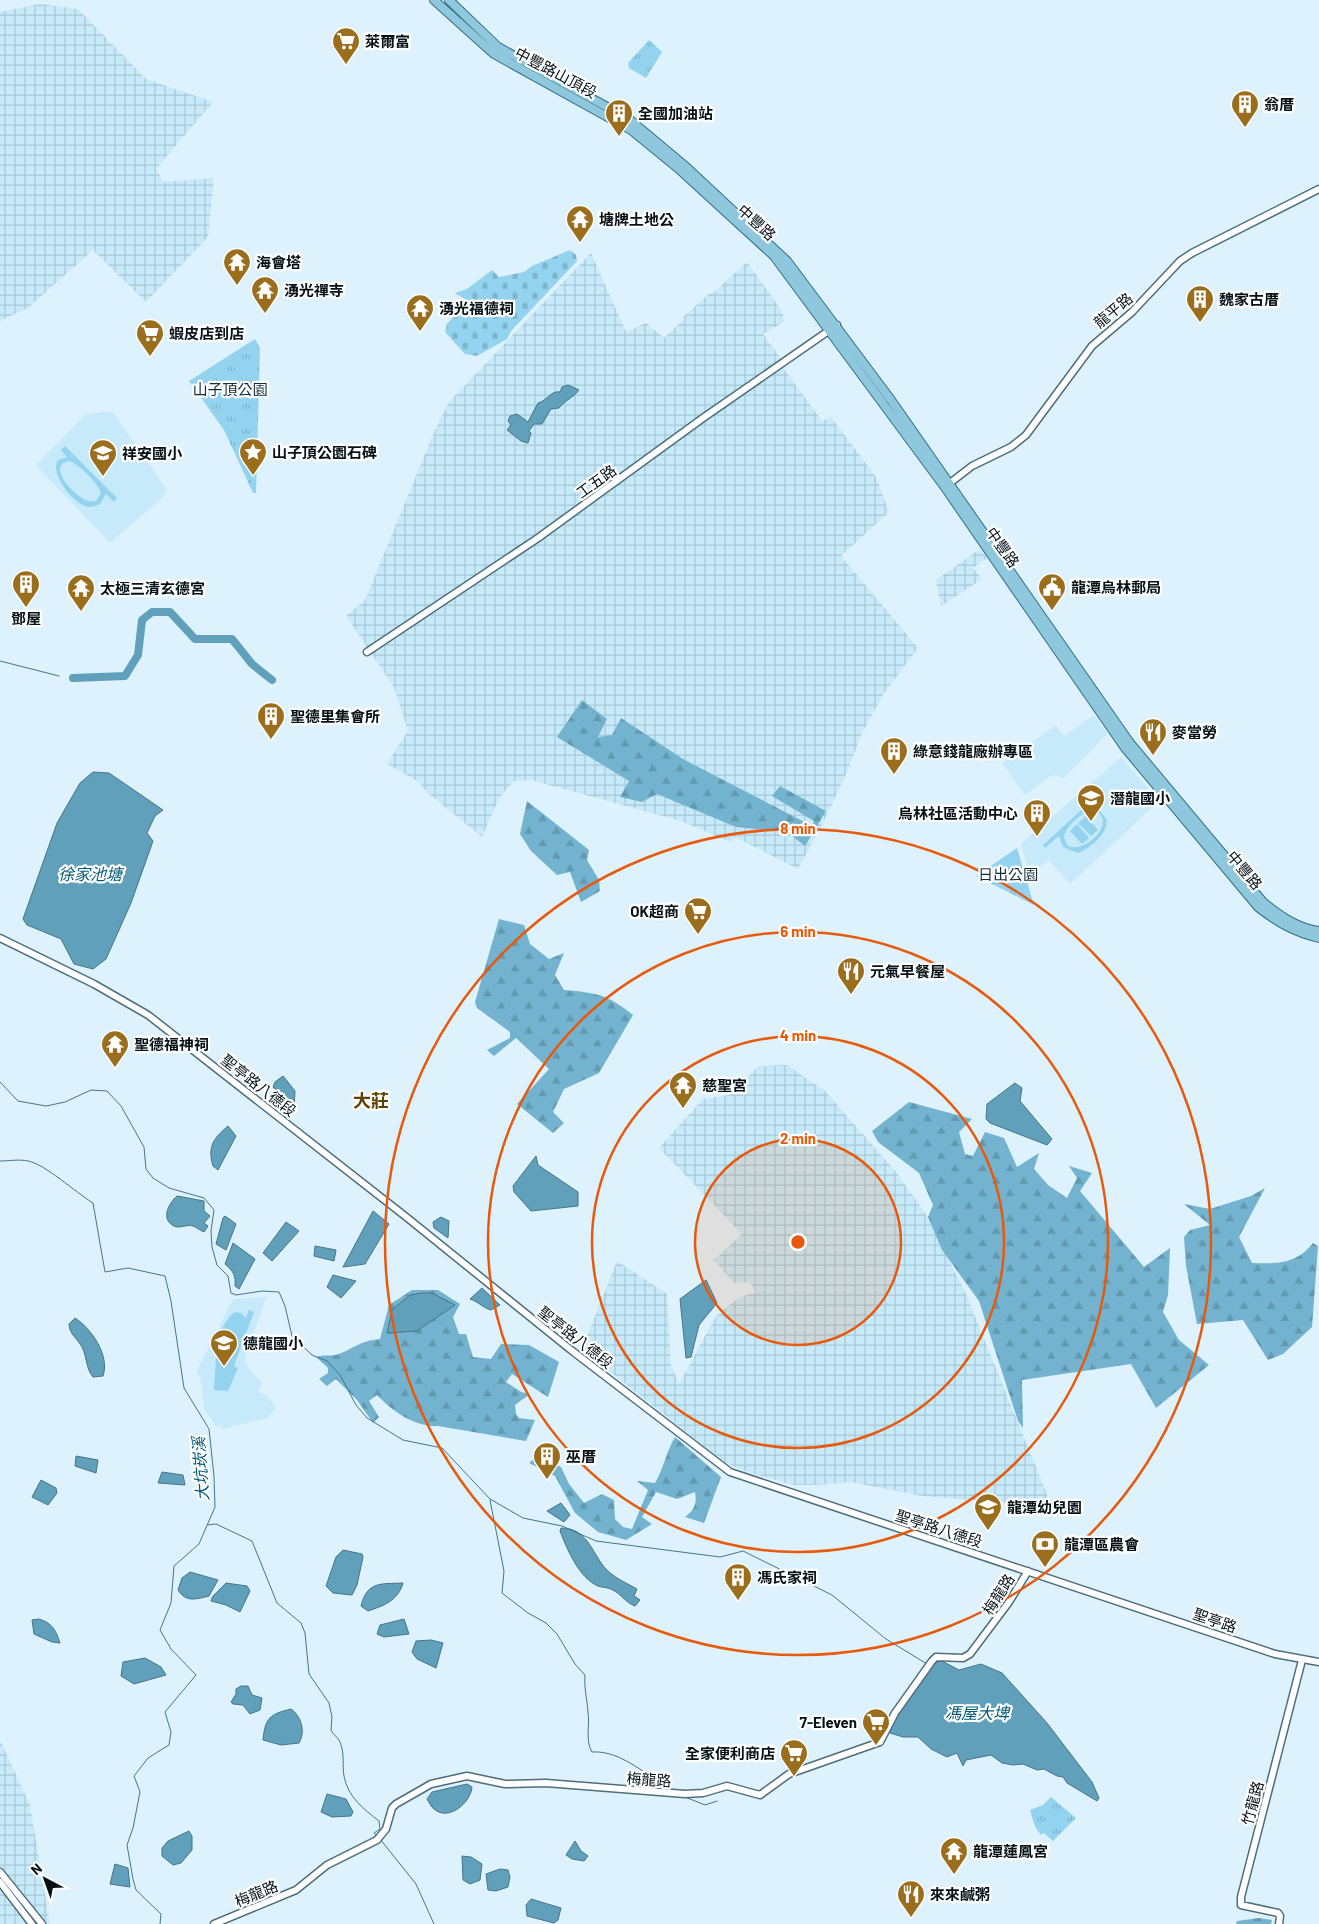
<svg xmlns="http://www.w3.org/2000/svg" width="1319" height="1924" font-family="Barlow,'Noto Sans TC',sans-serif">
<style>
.built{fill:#c7eafa}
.industrial{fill:url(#industrial-grid)}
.grass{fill:url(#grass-tufts)}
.forest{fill:url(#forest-firs)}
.cemetery{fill:url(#cemetery-stones)}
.garden{fill:#94d3ef;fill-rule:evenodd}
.water{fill:#60a0bb;stroke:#45758a}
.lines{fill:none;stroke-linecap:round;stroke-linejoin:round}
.stream{stroke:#45758a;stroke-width:1}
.river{stroke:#60a0bb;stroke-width:8}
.minor-casing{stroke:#4e6e7c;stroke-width:9}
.major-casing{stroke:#2f6f88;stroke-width:10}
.minor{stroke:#fff;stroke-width:6}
.major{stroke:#8fc7dd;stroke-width:8}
.ring{fill:none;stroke:#e8590c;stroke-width:2.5}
.labels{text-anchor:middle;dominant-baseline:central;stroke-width:4.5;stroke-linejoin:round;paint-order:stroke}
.poi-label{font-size:15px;font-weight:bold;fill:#051116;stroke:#fff;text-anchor:start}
.street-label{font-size:15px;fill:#051116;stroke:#fff}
.park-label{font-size:15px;fill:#0f2e3a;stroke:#fff}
.water-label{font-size:16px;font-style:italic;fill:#005a76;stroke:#fff}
.quarter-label{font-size:18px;font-weight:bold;fill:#5f4106;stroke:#fff}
.centre{fill:#e8590c;stroke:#fff;stroke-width:2.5}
.ring-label{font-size:15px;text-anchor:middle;font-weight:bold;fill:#e8590c;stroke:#fff;stroke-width:4.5;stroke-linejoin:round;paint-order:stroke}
</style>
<defs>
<pattern id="industrial-grid" width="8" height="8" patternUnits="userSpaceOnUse" patternTransform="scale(1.25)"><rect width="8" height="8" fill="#c7eafa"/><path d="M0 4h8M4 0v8" fill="none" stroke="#a9c8d6"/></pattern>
<pattern id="grass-tufts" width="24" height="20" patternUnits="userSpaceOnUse" patternTransform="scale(1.25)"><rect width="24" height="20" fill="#94d3ef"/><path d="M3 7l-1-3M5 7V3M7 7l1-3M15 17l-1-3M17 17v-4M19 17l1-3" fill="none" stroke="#7eb4cc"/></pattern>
<pattern id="forest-firs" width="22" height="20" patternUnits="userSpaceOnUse" patternTransform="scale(1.25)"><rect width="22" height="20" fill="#73b3cf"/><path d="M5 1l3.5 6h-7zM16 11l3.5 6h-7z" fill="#6299b1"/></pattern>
<pattern id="cemetery-stones" width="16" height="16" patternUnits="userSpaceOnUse" patternTransform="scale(1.25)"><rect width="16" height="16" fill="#94d3ef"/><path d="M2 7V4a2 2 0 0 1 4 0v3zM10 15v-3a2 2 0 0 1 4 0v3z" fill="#7eb4cc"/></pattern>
</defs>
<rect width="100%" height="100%" fill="#ddf2fc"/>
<path class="built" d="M112 411 167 490 161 499 110 543 36 465 86 414Z
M1094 715 1107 734 1064 778 1052 775 1025 795 1002 763 1056 725 1064 736Z
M1121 757 1159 801 1070 884 1049 860 1029 875 1021 844Z
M266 1297 244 1362 262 1383 258 1391 267 1396 276 1407 268 1418 222 1429 220 1425 216 1427 204 1409 201 1379 197 1371 233 1299Z"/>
<path class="industrial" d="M40 4 78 9 146 79 213 102 156 169 164 182 214 178 208 237 146 302 93 250 28 308 0 321V12Z
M591 253 626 332 646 323 664 338 684 319 683 317 710 293 712 294 747 262 782 311 784 322 763 334 782 360 779 362 822 421 831 417 876 477 889 512 841 556 918 648 884 693 862 733 848 770 828 813 798 869 735 837 731 842 681 821 531 780 514 781 499 798 482 837 428 793 419 782 387 764 408 731 394 687 346 616 365 600 435 430 449 402Z
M980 549 987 558 973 568 982 579 941 606 936 580Z
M787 1065 825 1091 896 1172 925 1213 966 1294 1052 1507 922 1496 851 1482 818 1485H793L744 1471 724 1462 582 1349 617 1261 667 1294 671 1365 679 1384 716 1316 737 1299 755 1292 750 1282 734 1283 714 1260 742 1234 659 1148 703 1099 729 1095 759 1066Z
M0 1740 30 1805 50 1924H0Z"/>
<path class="grass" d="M649 40 662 52 646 78 629 68 628 63Z
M255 339 260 348 256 493H253L224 430 189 381Z
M1017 848 1034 905 976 876Z
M1051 1797 1076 1818 1053 1841 1044 1833 1041 1835C1034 1827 1033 1820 1030 1810L1043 1805Z"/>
<path class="forest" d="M582 700 607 719 598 737 612 735 621 718 683 759 812 826 814 821 772 796 780 786 826 811 805 846 787 832 736 827 657 794 642 802 620 797 629 781 557 737Z
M527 801 589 850 587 860 599 880 600 891 581 902 570 872 557 875 531 851 520 834Z
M499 919 524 925 530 944 549 959 564 953 555 975 564 990C597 993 607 994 633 1015L599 1073 564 1089 553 1112 564 1123 553 1133 517 1104 549 1069 516 1038 494 1056 487 1050 510 1038V1032L477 1008 475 1002Z
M909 1102 972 1119 959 1132 965 1154 973 1156 985 1132 1004 1138 1017 1167 1039 1153 1034 1169 1048 1185 1067 1198 1077 1178 1069 1166 1092 1173 1080 1191 1144 1267 1170 1248 1168 1295 1163 1312 1179 1340 1209 1365 1156 1408 1131 1364 1022 1380 1023 1428 1018 1421 979 1301 942 1250 928 1217 933 1205 919 1173 878 1142 872 1131Z
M1265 1188 1239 1237 1252 1263C1276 1264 1297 1264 1313 1243L1318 1246 1312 1327 1283 1354 1268 1360 1243 1320 1197 1324 1186 1266 1184 1237 1190 1230 1210 1225 1184 1204 1210 1209 1251 1196Z
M412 1290H438L460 1304 453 1317 459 1334H466L473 1357 491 1359 501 1344 529 1345 559 1362 548 1397 512 1374 506 1382 521 1392 530 1394 515 1405 516 1414 519 1418 535 1420 526 1441 438 1426C415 1427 393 1412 377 1395L369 1401 379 1417 373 1423 357 1400 336 1379 327 1386 319 1379 328 1373V1368L316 1357C323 1354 332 1357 339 1354 356 1347 360 1341 380 1339L389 1305Z
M675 1437 721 1477 704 1523 685 1517C695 1510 697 1503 695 1492L677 1499 656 1492 642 1517 652 1524 626 1540 598 1532 575 1513 555 1476 529 1463 539 1455 561 1467 569 1484 584 1503 602 1494 614 1500 615 1519 623 1527 632 1529 648 1490 637 1481 655 1483C664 1468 666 1452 675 1437Z
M1259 1918 1272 1920 1271 1924H1236L1237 1921Z"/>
<path class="cemetery" d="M570 250 576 255 577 261 511 331 507 339 477 356 465 354 445 332 447 324 468 301 455 293 467 289 492 270 499 277 524 272 532 266Z"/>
<path class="garden" d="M65 446 117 498 114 502 106 494 100 504C95 506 91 508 85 506 73 502 49 474 58 460L67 457 61 450ZM69 461C79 464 98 483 101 493L96 501C83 505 59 481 60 468L63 463Z
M1091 801 1094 805 1092 807 1100 811 1107 820C1107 834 1091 848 1078 853L1063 847 1059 836 1045 848 1043 845ZM1090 811 1100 814 1103 820C1104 835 1081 852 1068 846L1064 838C1065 827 1080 814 1090 811Z
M1086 816 1098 830 1091 836 1078 823Z
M1077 824 1089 838 1082 844 1070 831Z
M249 1310 254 1312 234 1366 238 1368 228 1391 214 1390 216 1358 221 1359C211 1348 223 1320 235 1312L241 1313 246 1318Z"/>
<path class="water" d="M568 385 579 390C573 398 565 400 559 408L551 409 542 424H534L529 431 531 433 528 443 521 441 507 430 511 425 508 421 510 416 517 414 528 422 538 403C547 401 551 390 560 392L562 387Z
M93 772 109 773 163 810 155 816 147 833 153 841 131 903 106 959 93 969 74 964 61 939 27 925 23 919 57 823 80 783Z
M283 1076 295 1091 294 1108 286 1107 282 1096 273 1087 275 1082Z
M1015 1083 1022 1088 1020 1101 1052 1139 1047 1145 990 1123 986 1119 987 1104Z
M228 1126 236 1136 218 1170 213 1166C207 1146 214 1138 228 1126Z
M536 1156 538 1165 578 1192V1206L531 1211 514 1192 513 1186Z
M177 1196 204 1201V1211L210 1216 204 1223 208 1226 204 1232C201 1231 196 1227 193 1226 187 1224 179 1229 174 1226 160 1219 169 1203 177 1196Z
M373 1211 389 1224 365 1264 343 1267Z
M225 1216 236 1224 226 1250 216 1244 223 1218Z
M441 1217 449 1221 448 1238 434 1228 433 1222Z
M286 1222 299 1231 272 1261 263 1253Z
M233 1243 255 1259 239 1289 235 1286C236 1275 233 1271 225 1264Z
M315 1246 336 1250 334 1261 314 1256Z
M333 1275 356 1281 341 1298 327 1287Z
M706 1280 717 1303 699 1325 691 1357 686 1358 680 1299Z
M482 1288 500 1305 491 1310C483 1308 479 1302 470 1299Z
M422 1293H432L455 1305 417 1331 387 1333 392 1310 410 1295Z
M75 1318C92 1329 110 1356 103 1376L93 1377C86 1369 87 1357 82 1347 78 1339 69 1334 69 1324Z
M76 1456 98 1460 96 1473 75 1466Z
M162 1472 183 1475 185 1485 158 1483Z
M41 1480 56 1488 57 1493 48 1505 32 1497Z
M561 1503 570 1515 564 1522 547 1511Z
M561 1528C590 1528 592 1557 609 1572 617 1579 628 1584 637 1589L634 1596 640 1600 635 1606C626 1603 621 1594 613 1590 608 1587 603 1588 598 1586 579 1578 567 1549 560 1531Z
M343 1550 362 1554 363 1557 357 1585 352 1595 333 1593 326 1586 336 1557Z
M190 1572 218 1580 209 1596C197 1599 186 1603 178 1590L182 1578Z
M226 1583 247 1586 250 1591 240 1612 226 1605 211 1601 213 1596Z
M403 1583C398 1601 383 1606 368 1611L361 1606C367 1581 381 1584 403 1583Z
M39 1619C52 1623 56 1630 60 1643L52 1642 34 1634 32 1620Z
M404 1619 409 1634 384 1637 377 1634 380 1625Z
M431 1640 443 1643 436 1668 417 1659 412 1652 416 1641Z
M145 1658 161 1667 166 1675 134 1684 121 1676 123 1662Z
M940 1660 959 1670 981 1664 1002 1673 1047 1723 1092 1782 1099 1798 1097 1801 1067 1783 1063 1777 1057 1776 1044 1769 1037 1770 1023 1764 1013 1765 1002 1763 991 1755 966 1760 963 1766 957 1753 947 1757 931 1749 918 1737H903L890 1733 891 1725 933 1665Z
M241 1686H248L252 1695 262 1698 260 1710 250 1714 243 1705 233 1704 231 1702 236 1694V1689Z
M291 1709C301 1716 306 1731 299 1743L281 1745 263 1740C265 1718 270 1714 291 1709Z
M467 1784 472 1787C471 1802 449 1822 434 1809 431 1807 429 1802 427 1799L432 1792Z
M327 1794 346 1799 353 1812 351 1816 332 1817 321 1812Z
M189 1831 192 1836V1850L181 1863 173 1865 162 1856V1848L168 1841Z
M575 1841 581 1851 588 1856 584 1861 572 1859 566 1855Z
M462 1856 471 1857 482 1864 480 1880 470 1884 463 1880Z
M115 1864 128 1868 130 1887 110 1884Z
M500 1869 508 1870 510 1877 508 1887 496 1891 488 1890 486 1874Z
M531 1899 561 1908 558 1920 554 1923 527 1916 526 1905Z"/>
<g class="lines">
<path class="stream" d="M0 661 59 676
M0 1082 18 1101 46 1106 65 1102 91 1090 107 1091 121 1106 144 1147 146 1169 153 1178 169 1188 204 1198 214 1210 211 1231 212 1247 217 1265 228 1276 231 1293 236 1295 262 1291 279 1292 285 1306 292 1336 312 1355 327 1361 340 1375 356 1405 367 1418 403 1440 442 1448 490 1499 523 1518 562 1526 596 1541 720 1557 743 1551 832 1595 886 1639 927 1664
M0 1161C9 1161 19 1159 28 1161 45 1164 75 1192 93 1203L105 1272 128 1268 165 1276 171 1301 184 1388 209 1429 214 1476 215 1507 199 1544 174 1566 171 1603 160 1630 171 1649 196 1675 165 1712 171 1732 169 1745 148 1758 134 1776 140 1792 133 1828 127 1845 133 1879 136 1890 161 1914 160 1924
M490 1500 504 1571 502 1593 528 1613 546 1623 557 1634 575 1664 585 1675C584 1688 587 1699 588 1712 590 1724 585 1741 592 1752 622 1750 647 1777 673 1790
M208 1525 216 1524 252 1541 277 1603 301 1623 305 1633 309 1674 329 1703 332 1717 331 1730C333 1735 338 1737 340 1742 345 1754 342 1765 344 1776 348 1798 364 1809 379 1821L380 1829 374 1833 377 1836
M685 1797 705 1805 717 1801
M380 1839 416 1884 434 1924"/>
<path class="river" d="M73 678 125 676 138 655 142 620 152 612H170L195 639H232L252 664 272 680"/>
<g class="minor-casing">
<path id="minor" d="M950 483 972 466 1011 447 1026 435 1092 346 1132 312 1180 261 1192 253 1319 189
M367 652 538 538 703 418 837 325
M0 938 94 984 148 1015 405 1216 571 1350 730 1472 1275 1654 1319 1662
M0 1872 42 1924
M0 1882 32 1924
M214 1924 296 1890 327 1865 377 1840 386 1829 392 1808 396 1804 431 1784 467 1776 505 1784 546 1783 685 1794 703 1793 727 1786 760 1795 789 1774 880 1742 895 1713 932 1661 936 1657 963 1658 970 1654 1009 1602 1028 1571
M1279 1924 1280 1916 1278 1913 1241 1905V1897L1302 1660"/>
</g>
<g class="major-casing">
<path id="major" d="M434 0 494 54 631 130 680 170 774 256 944 486 1125 748 1258 907C1278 923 1295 932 1319 938
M449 0 498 47 629 119 684 165 787 261 891 400 1130 743 1263 902C1280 916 1297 928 1319 931"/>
</g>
<use href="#minor" class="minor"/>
<use href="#major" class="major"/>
</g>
<circle cx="798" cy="1242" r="103" fill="#e8590c" fill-opacity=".12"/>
<g class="ring">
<circle cx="798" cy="1242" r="103"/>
<circle cx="798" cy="1242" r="206"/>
<circle cx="798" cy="1242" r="310"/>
<circle cx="798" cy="1242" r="413"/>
</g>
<defs>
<g id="supermarket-pin" transform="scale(1.4375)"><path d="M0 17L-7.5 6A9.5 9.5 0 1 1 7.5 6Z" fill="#9a6e1d" stroke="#fff"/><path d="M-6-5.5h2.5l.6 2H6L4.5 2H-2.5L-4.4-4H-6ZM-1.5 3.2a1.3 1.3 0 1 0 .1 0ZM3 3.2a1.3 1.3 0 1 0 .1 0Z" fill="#fff"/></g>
<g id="building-pin" transform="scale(1.4375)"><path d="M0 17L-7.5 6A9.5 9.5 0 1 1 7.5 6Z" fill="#9a6e1d" stroke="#fff"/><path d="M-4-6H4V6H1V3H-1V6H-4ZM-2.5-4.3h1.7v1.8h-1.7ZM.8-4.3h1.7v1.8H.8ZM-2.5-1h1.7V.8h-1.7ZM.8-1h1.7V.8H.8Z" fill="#fff"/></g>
<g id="temple-pin" transform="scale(1.4375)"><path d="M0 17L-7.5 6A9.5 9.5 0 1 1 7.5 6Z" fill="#9a6e1d" stroke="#fff"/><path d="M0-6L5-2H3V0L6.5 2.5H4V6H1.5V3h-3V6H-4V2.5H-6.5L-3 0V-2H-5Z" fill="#fff"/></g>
<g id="sight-pin" transform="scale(1.4375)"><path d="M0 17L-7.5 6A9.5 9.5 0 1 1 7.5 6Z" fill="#9a6e1d" stroke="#fff"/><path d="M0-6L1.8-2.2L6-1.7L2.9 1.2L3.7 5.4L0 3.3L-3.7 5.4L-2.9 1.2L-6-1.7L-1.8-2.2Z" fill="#fff"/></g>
<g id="school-pin" transform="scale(1.4375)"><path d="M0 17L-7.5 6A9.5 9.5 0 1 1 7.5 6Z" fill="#9a6e1d" stroke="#fff"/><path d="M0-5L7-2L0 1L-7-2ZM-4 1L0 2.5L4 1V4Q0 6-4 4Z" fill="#fff"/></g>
<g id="civic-pin" transform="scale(1.4375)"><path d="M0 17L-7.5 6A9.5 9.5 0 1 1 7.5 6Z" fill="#9a6e1d" stroke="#fff"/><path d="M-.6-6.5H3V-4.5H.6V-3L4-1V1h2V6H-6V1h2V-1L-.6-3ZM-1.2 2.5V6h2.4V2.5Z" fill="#fff"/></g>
<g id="restaurant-pin" transform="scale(1.4375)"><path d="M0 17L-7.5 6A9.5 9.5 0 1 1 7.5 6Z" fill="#9a6e1d" stroke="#fff"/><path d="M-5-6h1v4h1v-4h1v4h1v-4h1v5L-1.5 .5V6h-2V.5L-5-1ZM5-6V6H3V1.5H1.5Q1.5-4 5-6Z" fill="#fff"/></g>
<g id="bank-pin" transform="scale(1.4375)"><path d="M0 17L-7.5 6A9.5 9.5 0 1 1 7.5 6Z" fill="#9a6e1d" stroke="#fff"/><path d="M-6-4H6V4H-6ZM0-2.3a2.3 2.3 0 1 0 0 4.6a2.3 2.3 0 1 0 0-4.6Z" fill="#fff"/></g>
</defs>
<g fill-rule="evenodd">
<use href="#supermarket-pin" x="346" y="41"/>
<use href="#building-pin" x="1245" y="104"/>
<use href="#building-pin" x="619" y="113"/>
<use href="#temple-pin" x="580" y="219"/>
<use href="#temple-pin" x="237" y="262"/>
<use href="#temple-pin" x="265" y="290"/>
<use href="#building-pin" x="1200" y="299"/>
<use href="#temple-pin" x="420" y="308"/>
<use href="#supermarket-pin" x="150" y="333"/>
<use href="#sight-pin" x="253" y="452"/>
<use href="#school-pin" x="103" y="453"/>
<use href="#building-pin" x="26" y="584"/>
<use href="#civic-pin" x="1052" y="587"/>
<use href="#temple-pin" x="81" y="588"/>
<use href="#building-pin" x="271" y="716"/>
<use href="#restaurant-pin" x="1153" y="732"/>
<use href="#building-pin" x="894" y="751"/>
<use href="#school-pin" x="1091" y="798"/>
<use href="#building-pin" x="1037" y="813"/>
<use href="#supermarket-pin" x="698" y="911"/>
<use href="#restaurant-pin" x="851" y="971"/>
<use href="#temple-pin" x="115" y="1044"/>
<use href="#temple-pin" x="683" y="1085"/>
<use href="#school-pin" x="224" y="1343"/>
<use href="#building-pin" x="547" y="1456"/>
<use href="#school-pin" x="988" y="1507"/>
<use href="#bank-pin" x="1045" y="1544"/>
<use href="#building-pin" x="738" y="1577"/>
<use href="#supermarket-pin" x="876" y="1722"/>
<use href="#supermarket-pin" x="794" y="1753"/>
<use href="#temple-pin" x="954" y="1851"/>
<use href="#restaurant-pin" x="911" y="1894"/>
</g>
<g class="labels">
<g class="poi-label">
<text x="365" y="41">萊爾富</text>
<text x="1264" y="104">翁厝</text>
<text x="638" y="113">全國加油站</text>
<text x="599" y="219">塘牌土地公</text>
<text x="256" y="262">海會塔</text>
<text x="284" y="290">湧光禪寺</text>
<text x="1219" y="299">魏家古厝</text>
<text x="439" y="308">湧光福德祠</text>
<text x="169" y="333">蝦皮店到店</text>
<text x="272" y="452">山子頂公園石碑</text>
<text x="122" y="453">祥安國小</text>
<text x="1071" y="587">龍潭烏林郵局</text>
<text x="100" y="588">太極三清玄德宮</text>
<text x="26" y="618" text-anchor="middle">鄧屋</text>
<text x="290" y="716">聖德里集會所</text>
<text x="1172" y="732">麥當勞</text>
<text x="913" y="751">綠意錢龍廠辦專區</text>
<text x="1110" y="798">潛龍國小</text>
<text x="1018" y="813" text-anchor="end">烏林社區活動中心</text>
<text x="679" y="911" text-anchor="end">OK超商</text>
<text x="870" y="971">元氣早餐屋</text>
<text x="134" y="1044">聖德福神祠</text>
<text x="702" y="1085">慈聖宮</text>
<text x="243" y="1343">德龍國小</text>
<text x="566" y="1456">巫厝</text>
<text x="1007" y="1507">龍潭幼兒園</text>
<text x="1064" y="1544">龍潭區農會</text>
<text x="757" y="1577">馮氏家祠</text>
<text x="857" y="1722" text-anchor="end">7-Eleven</text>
<text x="775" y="1753" text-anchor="end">全家便利商店</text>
<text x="973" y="1851">龍潭蓮鳳宮</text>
<text x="930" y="1894">來來鹹粥</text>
</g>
<g class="street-label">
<text transform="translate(556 72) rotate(28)">中豐路山頂段</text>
<text transform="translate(757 222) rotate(42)">中豐路</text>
<text transform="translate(1113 310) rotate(-40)">龍平路</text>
<text transform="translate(596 481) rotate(-36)">工五路</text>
<text transform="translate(1003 547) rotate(55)">中豐路</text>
<text transform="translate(1245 870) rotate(50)">中豐路</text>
<text transform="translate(259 1085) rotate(38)">聖亭路八德段</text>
<text transform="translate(576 1337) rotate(38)">聖亭路八德段</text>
<text transform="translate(939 1528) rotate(18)">聖亭路八德段</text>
<text transform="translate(998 1594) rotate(-57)">梅龍路</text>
<text transform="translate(1215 1620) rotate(19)">聖亭路</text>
<text transform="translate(649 1779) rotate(4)">梅龍路</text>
<text transform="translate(1252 1803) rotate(-75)">竹龍路</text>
<text transform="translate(256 1893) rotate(-22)">梅龍路</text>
</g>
<g class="park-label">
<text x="230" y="389">山子頂公園</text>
<text x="1008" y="874">日出公園</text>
</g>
<g class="water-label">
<text x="90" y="873">徐家池塘</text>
<text transform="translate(200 1469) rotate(-94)">大坑崁溪</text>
<text x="977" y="1712">馮屋大埤</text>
</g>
<g class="quarter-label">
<text x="371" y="1100">大莊</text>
</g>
</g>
<circle cx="798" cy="1242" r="8" class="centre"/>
<g class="ring-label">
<text x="798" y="834">8 min</text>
<text x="798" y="937">6 min</text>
<text x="798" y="1041">4 min</text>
<text x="798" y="1144">2 min</text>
</g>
<g transform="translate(45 1879) rotate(319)" stroke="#ffffff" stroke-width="4" paint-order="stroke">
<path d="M0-4L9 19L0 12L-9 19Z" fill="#051116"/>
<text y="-8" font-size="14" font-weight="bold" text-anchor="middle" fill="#051116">N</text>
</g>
</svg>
